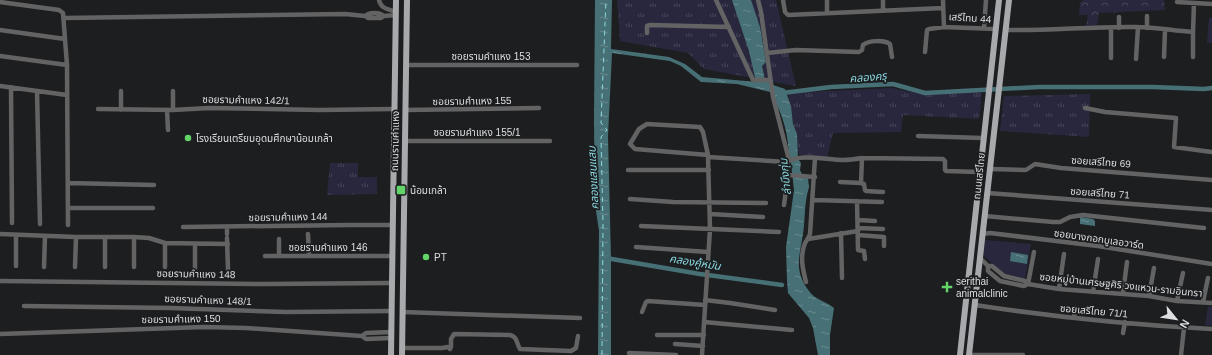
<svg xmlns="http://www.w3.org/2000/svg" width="1212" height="355" font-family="Arial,'Noto Sans Thai',sans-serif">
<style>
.grass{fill:url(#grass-tufts)}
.forest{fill:url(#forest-crowns)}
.green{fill:#29273e}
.water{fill:url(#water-ripples)}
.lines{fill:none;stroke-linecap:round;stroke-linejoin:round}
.canal{stroke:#467075;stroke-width:4.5}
.ferry{stroke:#8bd8e2;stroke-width:1;stroke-dasharray:5 4;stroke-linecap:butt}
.minor{stroke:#636364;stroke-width:4.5}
.major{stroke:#a8a9ac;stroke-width:6}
.poi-dot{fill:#63d468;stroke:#1c1e20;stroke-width:1.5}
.labels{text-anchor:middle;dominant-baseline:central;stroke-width:3.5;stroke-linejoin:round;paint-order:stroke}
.street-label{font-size:10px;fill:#dedfe0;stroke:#1c1e20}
.poi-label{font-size:10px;fill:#dedfe0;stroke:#1c1e20;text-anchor:start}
.water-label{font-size:11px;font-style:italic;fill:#8bd8e2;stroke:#1c1e20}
</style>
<defs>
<pattern id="grass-tufts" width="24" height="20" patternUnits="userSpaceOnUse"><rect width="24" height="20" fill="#29273e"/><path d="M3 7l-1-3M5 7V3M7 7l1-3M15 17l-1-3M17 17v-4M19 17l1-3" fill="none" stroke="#48465a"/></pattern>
<pattern id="forest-crowns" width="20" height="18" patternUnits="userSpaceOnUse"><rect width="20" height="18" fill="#29273e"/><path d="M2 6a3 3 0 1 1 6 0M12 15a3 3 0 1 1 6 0" fill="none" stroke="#48465a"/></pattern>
<pattern id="water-ripples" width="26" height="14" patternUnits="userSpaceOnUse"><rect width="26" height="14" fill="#467075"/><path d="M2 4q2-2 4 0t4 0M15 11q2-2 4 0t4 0" fill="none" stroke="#698b8f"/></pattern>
</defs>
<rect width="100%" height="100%" fill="#1c1e20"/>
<path class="grass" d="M617 0H776L796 86 704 69 688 53 620 41Z
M1209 18H1212V43H1207Z
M892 88 925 95 982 92 979 119 903 115 901 132 833 133 827 157 799 155 788 93Z
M1090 94 1089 137 1000 131 1004 96Z
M330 163H358V177H377V194L327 195Z"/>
<path class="forest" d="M1084 0H1164L1165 10 1099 13 1097 25 1086 26 1088 15H1079L1080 2Z"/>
<path class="green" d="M985 240 1031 244 1025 279 1002 273 983 255Z
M1208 306 1212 307V326L1205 325Z"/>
<path class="water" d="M595 0H612L611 49 669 57 685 64 702 77 756 82 749 51 732 0H751L760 27 766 62 762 66 765 80 773 85 785 89 791 106 793 124 797 134 798 159 801 163 800 170 803 176 808 178 809 187C805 200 805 213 804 226 802 251 791 268 809 291 815 300 826 301 834 308L830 335V355H818L813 328 809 318 788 293 787 281 786 247 794 190 791 163 792 160 790 157H789C788 131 783 115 770 92L737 84 701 82 681 66 670 61 612 53 608 136 611 259V355H598L599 231 595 204 594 121Z
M1080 217 1093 219 1095 221V226L1080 224Z
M1011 252 1028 255 1027 264 1010 261Z"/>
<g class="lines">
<path class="canal" d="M782 93 831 87 893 84 925 93 1039 87H1153L1204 89 1212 88
M606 258 700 274 782 285"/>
<path class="ferry" d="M602 355 603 224 601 137 607 130 601 123 606 0"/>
<path class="minor" d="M379 0C381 9 388 9 396 12
M716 0 753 80H770
M758 0 761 12 773 97 789 160
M783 0 785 12 788 15 943 8
M827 0V12
M883 0V10
M943 0 944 27
M0 2 59 10 63 13 67 65 68 225
M1177 2 1212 4
M384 16 396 15
M64 18 345 14 365 16 368 18H381L384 16C379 12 370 12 365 16
M984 28 986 0
M1119 28V17
M1147 28V16
M0 30 65 39
M1006 30C1050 31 1093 26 1137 27 1156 27 1174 31 1193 32
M647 33V26L650 25 729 27
M925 52 927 30 929 29 944 27 996 29
M767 53 796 50 859 52 862 50 863 45C869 40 884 40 890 44L892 57
M0 56 67 65
M1164 57 1165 30
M1193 57V32L1194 3
M1111 58V28
M1136 59 1138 27
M406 65H577
M0 86 67 95
M11 87 12 223
M37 91 40 224
M121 91V110
M173 91V110
M1085 108 1105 112 1176 118 1174 147 1212 152
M98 109 173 110 209 108 320 110 394 109
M167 110 168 130
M405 110 539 108
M918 136 983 138
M405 141H550
M708 157 787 162C800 153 827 160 843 160 849 160 856 159 862 158L861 183 840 182
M862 158 943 159 945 161V170L946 171 979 172
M990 169 1026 170 1035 164 1061 168 1212 180
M628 170H709
M788 175 815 177
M68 183 154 185
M861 183 864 184 865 190 866 191 883 192
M987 193 1212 210
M630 199 673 202 766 203
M813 200 882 202
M857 201 858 250 864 251 865 259
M784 205 788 175 787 162
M68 208H153
M710 214 763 217
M985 216 1053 222H1060L1070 217 1083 215 1204 228
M858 220 875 221
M641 226 779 232
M183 227 349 225H393
M227 227V234
M858 228 883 229
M841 233 842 278
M0 234 76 237H134L149 238 165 243 228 244
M308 234 309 256
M983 234 990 233 1098 246 1212 264
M858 235 884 237V246
M105 237V267
M134 237V267
M227 238 228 270
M279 239V256
M808 239 858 231
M165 243V267
M636 247 708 252
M265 256H391
M981 259 988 266H992L1004 276 1025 281 1028 284
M16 266V235
M988 266V271L1000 281 1024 286 1028 284 1059 289 1149 296 1177 301 1212 303
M44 267 45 236
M75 267 76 237
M195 268V244
M0 281 265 284 391 283
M806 282C803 270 800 258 804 246 805 241 809 238 810 234L815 158
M1028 284 1034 252
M1059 289 1064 254
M1093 292 1098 259
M1123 293 1127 262
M1149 296 1154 268
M705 300 730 303 775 310
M1177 301 1183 273
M1203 302 1208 278
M975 305C1054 317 1133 325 1212 329
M24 306 171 308 286 312 391 311
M403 312 580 318
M642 312 646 302 648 301 705 305
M1074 318 1075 308
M704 322 792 330
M1123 333 1125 322
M0 334 204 327 246 328 362 336
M657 335H704
M391 338 366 339 362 336 366 333 391 332
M675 344 703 346
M403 348H442L448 347 450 349
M450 349 451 347V339L454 334 510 335C518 337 516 343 520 349L571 351 576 348 578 336
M629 353 676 355
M702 355 710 229 708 157V155L703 132 700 127 647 124 639 129 630 144 635 149 708 155
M971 355H1023
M1181 355 1184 328"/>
<path class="major" d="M391 355 396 0
M402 355 407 0
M960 355 999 0
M969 355 1009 0"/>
</g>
<g class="poi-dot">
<circle cx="188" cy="138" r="4"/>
<rect x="396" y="185" width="10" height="10" rx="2"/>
<circle cx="426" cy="257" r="4"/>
<path d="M945 281h4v4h4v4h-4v4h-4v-4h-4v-4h4z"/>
</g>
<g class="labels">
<g class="street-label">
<text transform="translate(970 18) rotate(4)">เสรีไทน 44</text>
<text x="491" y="56">ซอยรามคำแหง 153</text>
<text transform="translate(246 100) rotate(1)">ซอยรามคำแหง 142/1</text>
<text transform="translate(472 101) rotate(-1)">ซอยรามคำแหง 155</text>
<text x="477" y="132">ซอยรามคำแหง 155/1</text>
<text transform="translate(395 141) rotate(-89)">ถนนรามคำแหง</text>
<text transform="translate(1101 162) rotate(4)">ซอยเสรีไทย 69</text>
<text transform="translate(979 176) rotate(-84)">ถนนเสรีไทย</text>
<text transform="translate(1100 193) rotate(4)">ซอยเสรีไทย 71</text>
<text transform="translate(288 217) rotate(-1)">ซอยรามคำแหง 144</text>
<text transform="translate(1099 239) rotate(8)">ซอยบางกอกบูเลอวาร์ด</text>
<text x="328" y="247">ซอยรามคำแหง 146</text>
<text transform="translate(196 274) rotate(1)">ซอยรามคำแหง 148</text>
<text transform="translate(1121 285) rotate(6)">ซอยหมู่บ้านเศรษฐศิริ วงแหวน-รามอินทรา</text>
<text transform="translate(208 300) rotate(2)">ซอยรามคำแหง 148/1</text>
<text transform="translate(1094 311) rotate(5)">ซอยเสรีไทย 71/1</text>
<text transform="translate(181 319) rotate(-1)">ซอยรามคำแหง 150</text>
</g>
<g class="poi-label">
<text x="196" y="138">โรงเรียนเตรียมอุดมศึกษาน้อมเกล้า</text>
<text x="410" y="190">น้อมเกล้า</text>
<text x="434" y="257">PT</text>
<text x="956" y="281">serithai<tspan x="956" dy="12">animalclinic</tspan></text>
</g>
<g class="water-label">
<text transform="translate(868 77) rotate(-5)">คลองครุ</text>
<text transform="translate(785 177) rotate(-96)">ลำบึงกุ่ม</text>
<text transform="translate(593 178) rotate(-93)">คลองแสนแสบ</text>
<text transform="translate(695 262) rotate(9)">คลองคู้หมัน</text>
</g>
</g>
<g transform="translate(1176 319) rotate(120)" stroke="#1c1e20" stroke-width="3" paint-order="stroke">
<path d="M0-3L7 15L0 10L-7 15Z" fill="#dedfe0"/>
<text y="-6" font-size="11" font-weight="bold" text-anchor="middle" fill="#dedfe0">N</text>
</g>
</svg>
